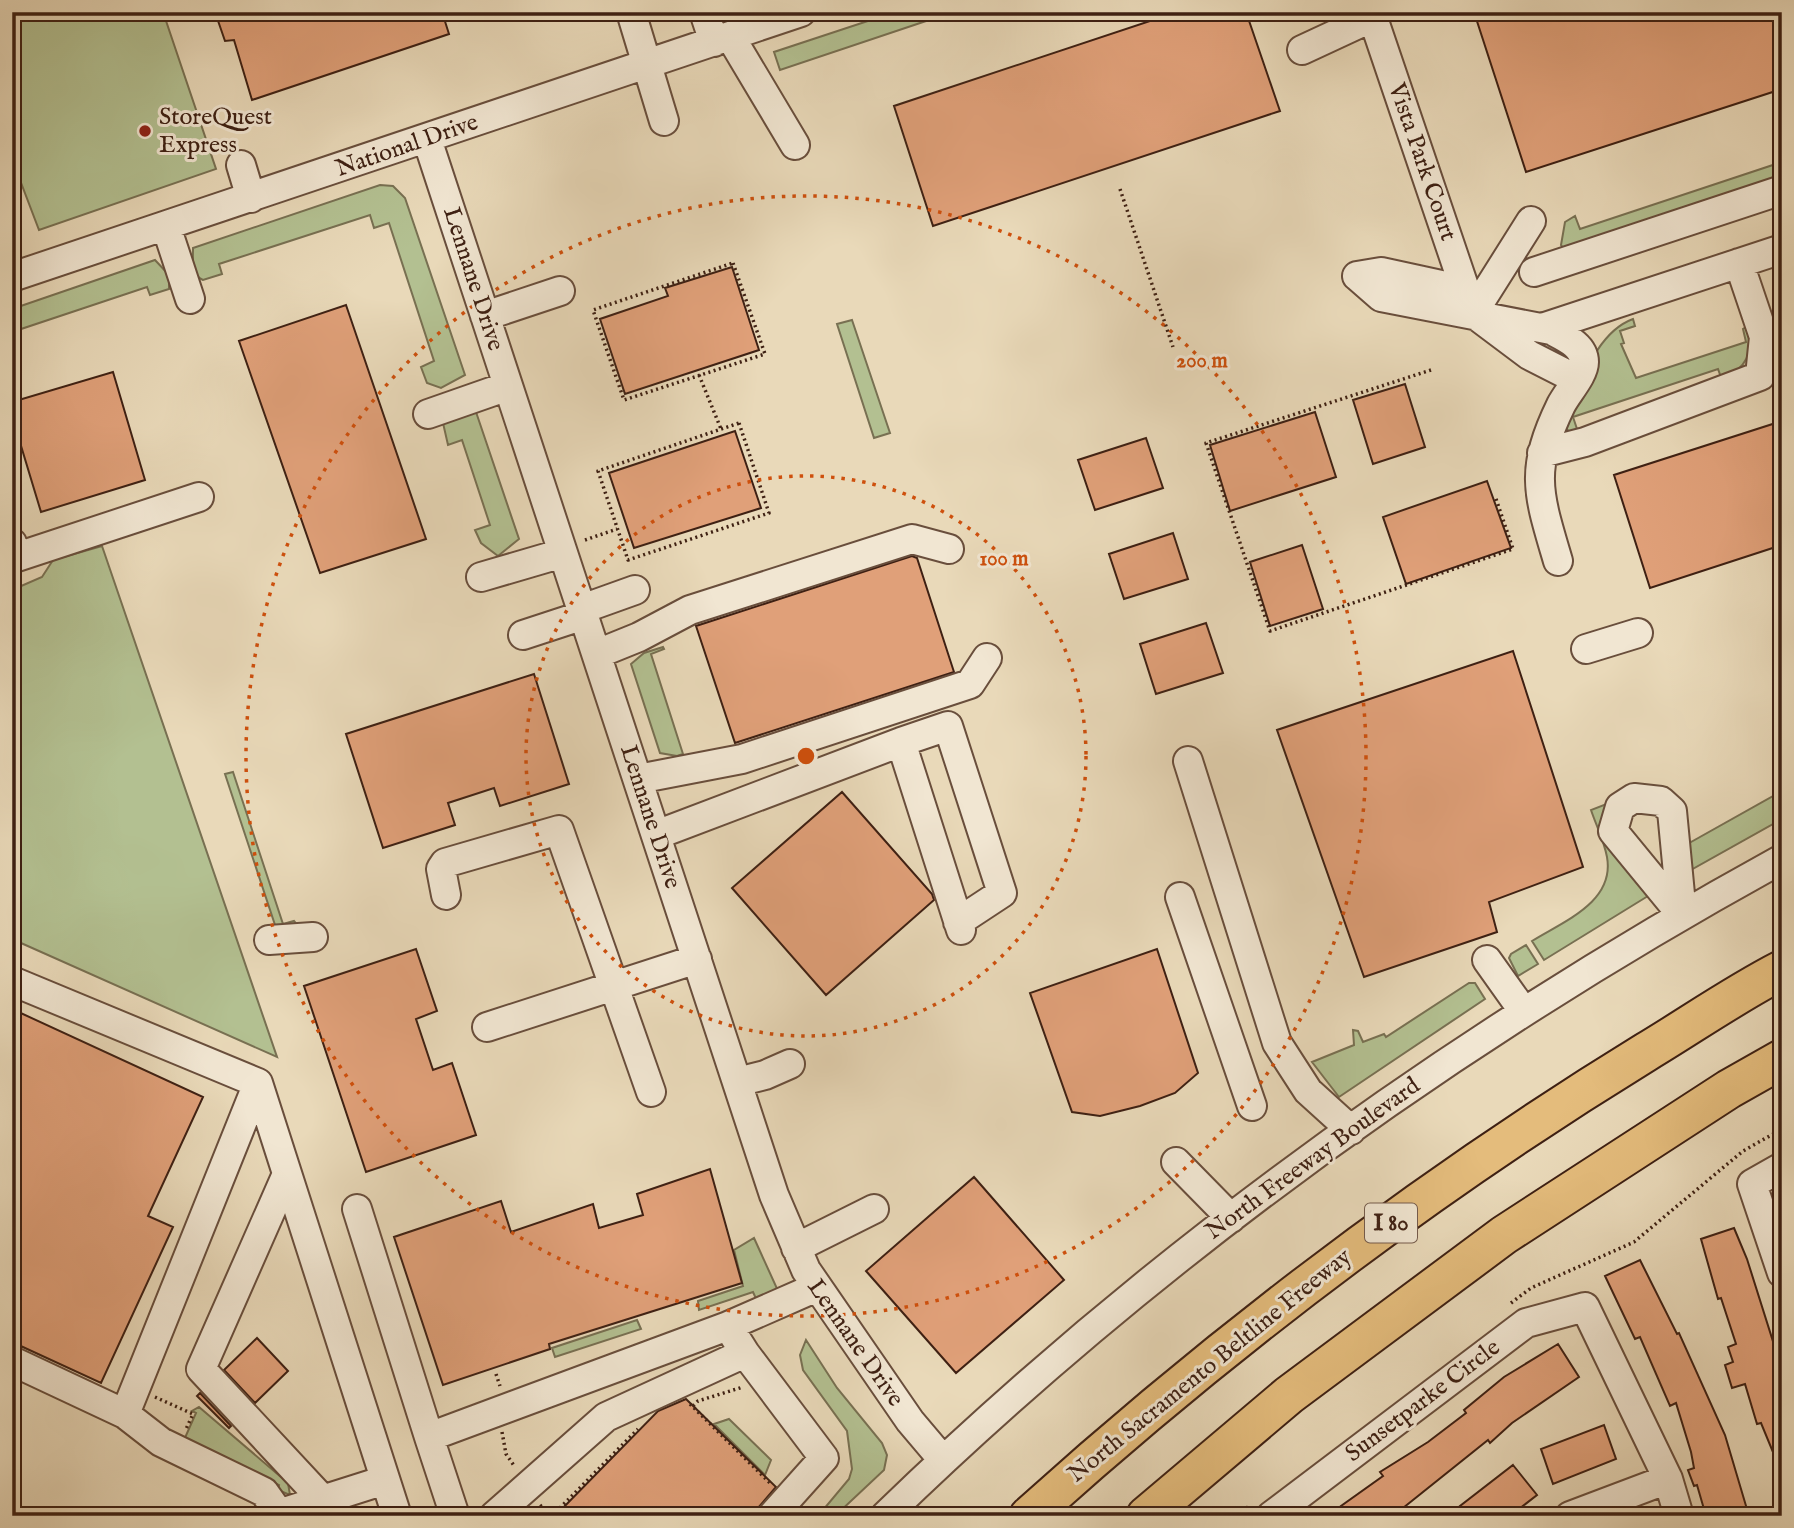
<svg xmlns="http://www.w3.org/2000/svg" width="1794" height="1528" font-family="'IM FELL English',serif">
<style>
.green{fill:#b3c091;stroke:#787052;stroke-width:2}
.building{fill:#e0a079;stroke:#3e2013;stroke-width:2}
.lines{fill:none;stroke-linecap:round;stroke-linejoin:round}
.minor-casing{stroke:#694e3c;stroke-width:32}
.highway-casing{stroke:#3e2013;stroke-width:42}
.path{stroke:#3e2013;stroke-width:3.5;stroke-dasharray:2 3.5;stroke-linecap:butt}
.minor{stroke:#f1e6d2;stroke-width:28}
.highway{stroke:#e4bc7c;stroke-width:38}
.ring{fill:none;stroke:#ce500d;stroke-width:3.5;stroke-dasharray:3.5 7}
.poi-dot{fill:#8f2418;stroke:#f1e6d2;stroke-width:2.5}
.labels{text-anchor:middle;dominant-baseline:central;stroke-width:6;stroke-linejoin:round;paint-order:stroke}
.shield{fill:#f1e6d2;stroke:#745b4c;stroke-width:2}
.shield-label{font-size:23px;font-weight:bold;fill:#3e2013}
.poi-label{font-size:24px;fill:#3e2013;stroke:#f1e6d2;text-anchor:start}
.street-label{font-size:24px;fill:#3e2013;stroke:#f1e6d2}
.centre{fill:#ce500d;stroke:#f1e6d2;stroke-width:3.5}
.ring-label{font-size:21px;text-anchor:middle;font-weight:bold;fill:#ce500d;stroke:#f1e6d2;stroke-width:6;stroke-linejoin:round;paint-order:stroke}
</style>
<rect width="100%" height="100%" fill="#e9d9b9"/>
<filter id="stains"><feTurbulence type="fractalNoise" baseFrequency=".00286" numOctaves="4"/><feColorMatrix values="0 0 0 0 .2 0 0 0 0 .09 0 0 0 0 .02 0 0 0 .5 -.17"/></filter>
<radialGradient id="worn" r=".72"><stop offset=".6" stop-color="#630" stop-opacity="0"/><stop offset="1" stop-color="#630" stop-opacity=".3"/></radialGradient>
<path class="green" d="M12 12H163L216 169 39 230 12 159Z
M895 12H953L780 70 774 52Z
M1782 162V177L1563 248 1561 245 1565 222 1575 216 1580 229Z
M380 185 393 186 405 198 465 375 441 388 427 383 421 367 434 361 389 223 374 228 370 215 219 264 222 274 203 280C191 275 193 259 193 248Z
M155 260 169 275V289L150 295 147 287 12 332V309Z
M1633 319 1635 326 1620 331 1624 343 1621 344 1636 378 1746 342 1743 329 1746 327C1755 353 1746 368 1722 380L1718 369 1573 417 1577 429 1570 432 1565 428 1564 419C1581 385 1595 333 1633 319Z
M852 320 890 433 874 438 837 324Z
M476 412 519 539 498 556 481 543 475 530 490 525 462 440 448 445 443 423Z
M102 546 277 1057 12 939V590L42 577 53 560Z
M663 647 664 649 651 654 683 754 677 756 660 753 631 664 644 653Z
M233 772 283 924 294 921 299 927 278 934 225 774Z
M1782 791V819L1689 871 1681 839 1691 842Z
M1609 803 1635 873 1648 896 1544 960 1532 941C1564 921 1615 902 1607 857 1604 841 1596 825 1591 810Z
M1526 945 1538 964 1518 976 1509 958 1511 954Z
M1469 983H1475L1485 999 1339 1097 1312 1062 1354 1045 1353 1030 1358 1031 1363 1042 1384 1034 1386 1037Z
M754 1238 779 1293 758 1303 753 1292 699 1310 698 1301 743 1286 734 1250Z
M637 1320 641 1329 555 1357 552 1348Z
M806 1340 837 1388 882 1443 887 1455 884 1470 835 1516H818L849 1479 852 1469 847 1431 803 1370 800 1355Z
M199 1407 288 1483 290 1495 278 1490 279 1485 184 1440 196 1413 192 1411Z
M729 1419 771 1460 765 1475 714 1424Z"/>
<path class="building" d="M215 12H442L449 34 252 100 234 40 225 41Z
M1177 12H1246L1280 111 933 226 894 106Z
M1474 12H1782V89L1526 172Z
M732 267 759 350 625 394 600 319 668 296 665 288Z
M346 305 426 539 320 573 239 341Z
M113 372 145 480 41 512 12 416V402Z
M1405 384 1425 447 1373 464 1353 400Z
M1315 412 1336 477 1230 511 1210 445Z
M1782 421V545L1650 588 1614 475Z
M735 431 761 508 634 548 609 473Z
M1146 438 1163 488 1095 510 1078 460Z
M1487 481 1511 548 1406 584 1383 517Z
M1173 533 1188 579 1124 599 1109 554Z
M1302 545 1323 609 1270 626 1250 562Z
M912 556 917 558 954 672 735 743 696 626Z
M1206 623 1223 673 1156 694 1140 644Z
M1513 651 1583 867 1489 902 1497 932 1364 977 1277 730Z
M534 674 569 784 500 806 494 788 448 803 455 825 383 848 346 734Z
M842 792 932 894 934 900 826 995 732 888Z
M416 949 437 1011 416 1019 433 1070 452 1063 476 1135 366 1172 304 986Z
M1157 949 1198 1073 1175 1093 1140 1106 1100 1116 1072 1112 1030 993Z
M12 1009 203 1097 148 1216 173 1227 101 1383 12 1342Z
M710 1169 742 1283 549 1344 550 1349 443 1385 394 1237 501 1201 511 1232 593 1204 599 1228 643 1215 637 1194Z
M974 1177 1064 1280 956 1373 866 1271Z
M1734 1228 1747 1259 1782 1370V1474L1761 1423 1757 1424 1745 1384 1732 1388 1725 1365 1733 1362 1728 1347 1736 1344 1721 1298 1718 1299 1701 1239Z
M1640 1260 1677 1334 1679 1333 1725 1435 1749 1516H1706L1697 1485 1694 1486 1688 1470 1694 1468 1691 1452 1676 1403 1670 1406 1640 1337 1635 1339 1605 1276Z
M257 1338 288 1371 255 1403 224 1370Z
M1558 1344 1579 1377 1512 1423 1490 1443 1488 1440 1393 1516H1348L1341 1506 1383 1476 1380 1472 1428 1442 1466 1413 1464 1410 1504 1377Z
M200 1393 231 1426 229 1428 197 1396Z
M686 1399 776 1487 751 1516H555L658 1411Z
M1604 1425 1616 1459 1553 1484 1541 1449Z
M1513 1465 1537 1495 1510 1516H1467L1460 1506Z"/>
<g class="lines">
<g class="minor-casing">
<path id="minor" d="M631 12 664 121
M704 12 714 42
M1371 12 1473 313
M730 36 795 145
M1302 50 1373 17
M427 139 774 1195 806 1270 910 1421 943 1460
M241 165 251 198
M166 226 190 299
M1534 272 1782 190
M1357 276 1381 297 1551 330C1564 337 1584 345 1584 362 1584 375 1567 393 1561 405 1529 471 1538 493 1558 561
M1357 276 1381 272 1450 287 1473 313 1529 355 1576 379
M12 277 801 12
M1473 313 1531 221
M485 316 560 291
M1542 328 1782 249
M428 414 508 386
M1542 453 1585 442 1760 376 1764 337 1739 263
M12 543 17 557 199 497
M481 577 563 553
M582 609 635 590
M523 635 584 615
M1586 649 1638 633
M597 654 639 637 690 610 912 539 949 549
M901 742 948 726 1002 893 958 922
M1188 761 1277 1043 1308 1091 1351 1130
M638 779 742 759 970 684 987 658
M1634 798 1661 801 1672 811 1682 915 1613 831 1620 807Z
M656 835 901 742 961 930
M446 895 441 869 445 863 559 830 651 1092
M1180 897 1252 1106
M269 940 313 937
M1487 960 1524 1012
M12 981 258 1083 397 1516
M487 1027 697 959
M737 1082 765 1075 790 1064
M1176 1162 1231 1218
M1782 1167 1752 1184 1782 1273
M287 1174 201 1369 323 1500
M357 1209 429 1437
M796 1248 874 1209
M728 1326 817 1287
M12 1361 125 1414 161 1442 264 1492 281 1516
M125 1414 258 1083
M281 1513 385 1480
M455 1516 429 1437 728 1326 745 1353
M494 1516 606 1417 745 1353 824 1458 772 1516
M885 1516C1152 1257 1456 1038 1782 859
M1271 1516 1526 1323 1585 1307 1668 1479 1679 1516
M1570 1516 1668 1479"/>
</g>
<g class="highway-casing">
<path id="highway" d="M1029 1516C1221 1343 1426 1187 1646 1052 1691 1025 1735 994 1782 970
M1146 1516 1289 1395 1504 1235 1729 1089 1782 1059"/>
</g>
<path class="path" d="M1120 189 1173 347
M733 263 765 354 624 400 593 310Z
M1431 370 1206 443 1270 631 1513 549 1495 496
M699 375 721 429
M739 423 769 513 628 560 598 471Z
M585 540 617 529
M1511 1303 1531 1288 1634 1242 1743 1151 1782 1129
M496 1374 500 1386
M155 1397 193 1414 186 1429
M690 1404 772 1485
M693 1406 698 1401 743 1387
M502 1432 506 1454 515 1467
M540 1505 551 1516
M552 1516 638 1429
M1239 1516 1250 1505"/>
<use href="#minor" class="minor"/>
<use href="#highway" class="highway"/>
</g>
<g class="ring">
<circle cx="806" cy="756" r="280"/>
<circle cx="806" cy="756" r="560"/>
</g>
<circle class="poi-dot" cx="145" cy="131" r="7"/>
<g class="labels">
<rect class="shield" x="1365" y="1203.5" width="52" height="39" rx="5"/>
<g class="shield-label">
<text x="1391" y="1223">I 80</text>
</g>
<g class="poi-label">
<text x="159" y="117">StoreQuest<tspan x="159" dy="28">Express</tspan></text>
</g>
<g class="street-label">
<text transform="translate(407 146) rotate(-19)">National Drive</text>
<text transform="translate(1422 162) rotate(71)">Vista Park Court</text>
<text transform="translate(473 279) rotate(72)">Lennane Drive</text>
<text transform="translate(650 817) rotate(72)">Lennane Drive</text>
<text transform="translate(1313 1159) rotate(-36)">North Freeway Boulevard</text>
<text transform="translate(855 1343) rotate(55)">Lennane Drive</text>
<text transform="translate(1210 1366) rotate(-39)">North Sacramento Beltline Freeway</text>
<text transform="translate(1423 1401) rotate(-37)">Sunsetparke Circle</text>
</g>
</g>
<circle cx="806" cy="756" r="10" class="centre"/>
<g class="ring-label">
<text x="1202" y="367">200 m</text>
<text x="1004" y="565">100 m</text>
</g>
<rect width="1794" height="1528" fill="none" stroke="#e9d9b9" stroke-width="42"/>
<rect x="14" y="14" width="1766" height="1500" fill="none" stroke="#3e2013" stroke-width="3.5"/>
<rect x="21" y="21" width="1752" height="1486" fill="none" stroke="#3e2013" stroke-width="2"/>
<rect width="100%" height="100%" filter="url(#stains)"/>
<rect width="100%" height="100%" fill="url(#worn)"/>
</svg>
